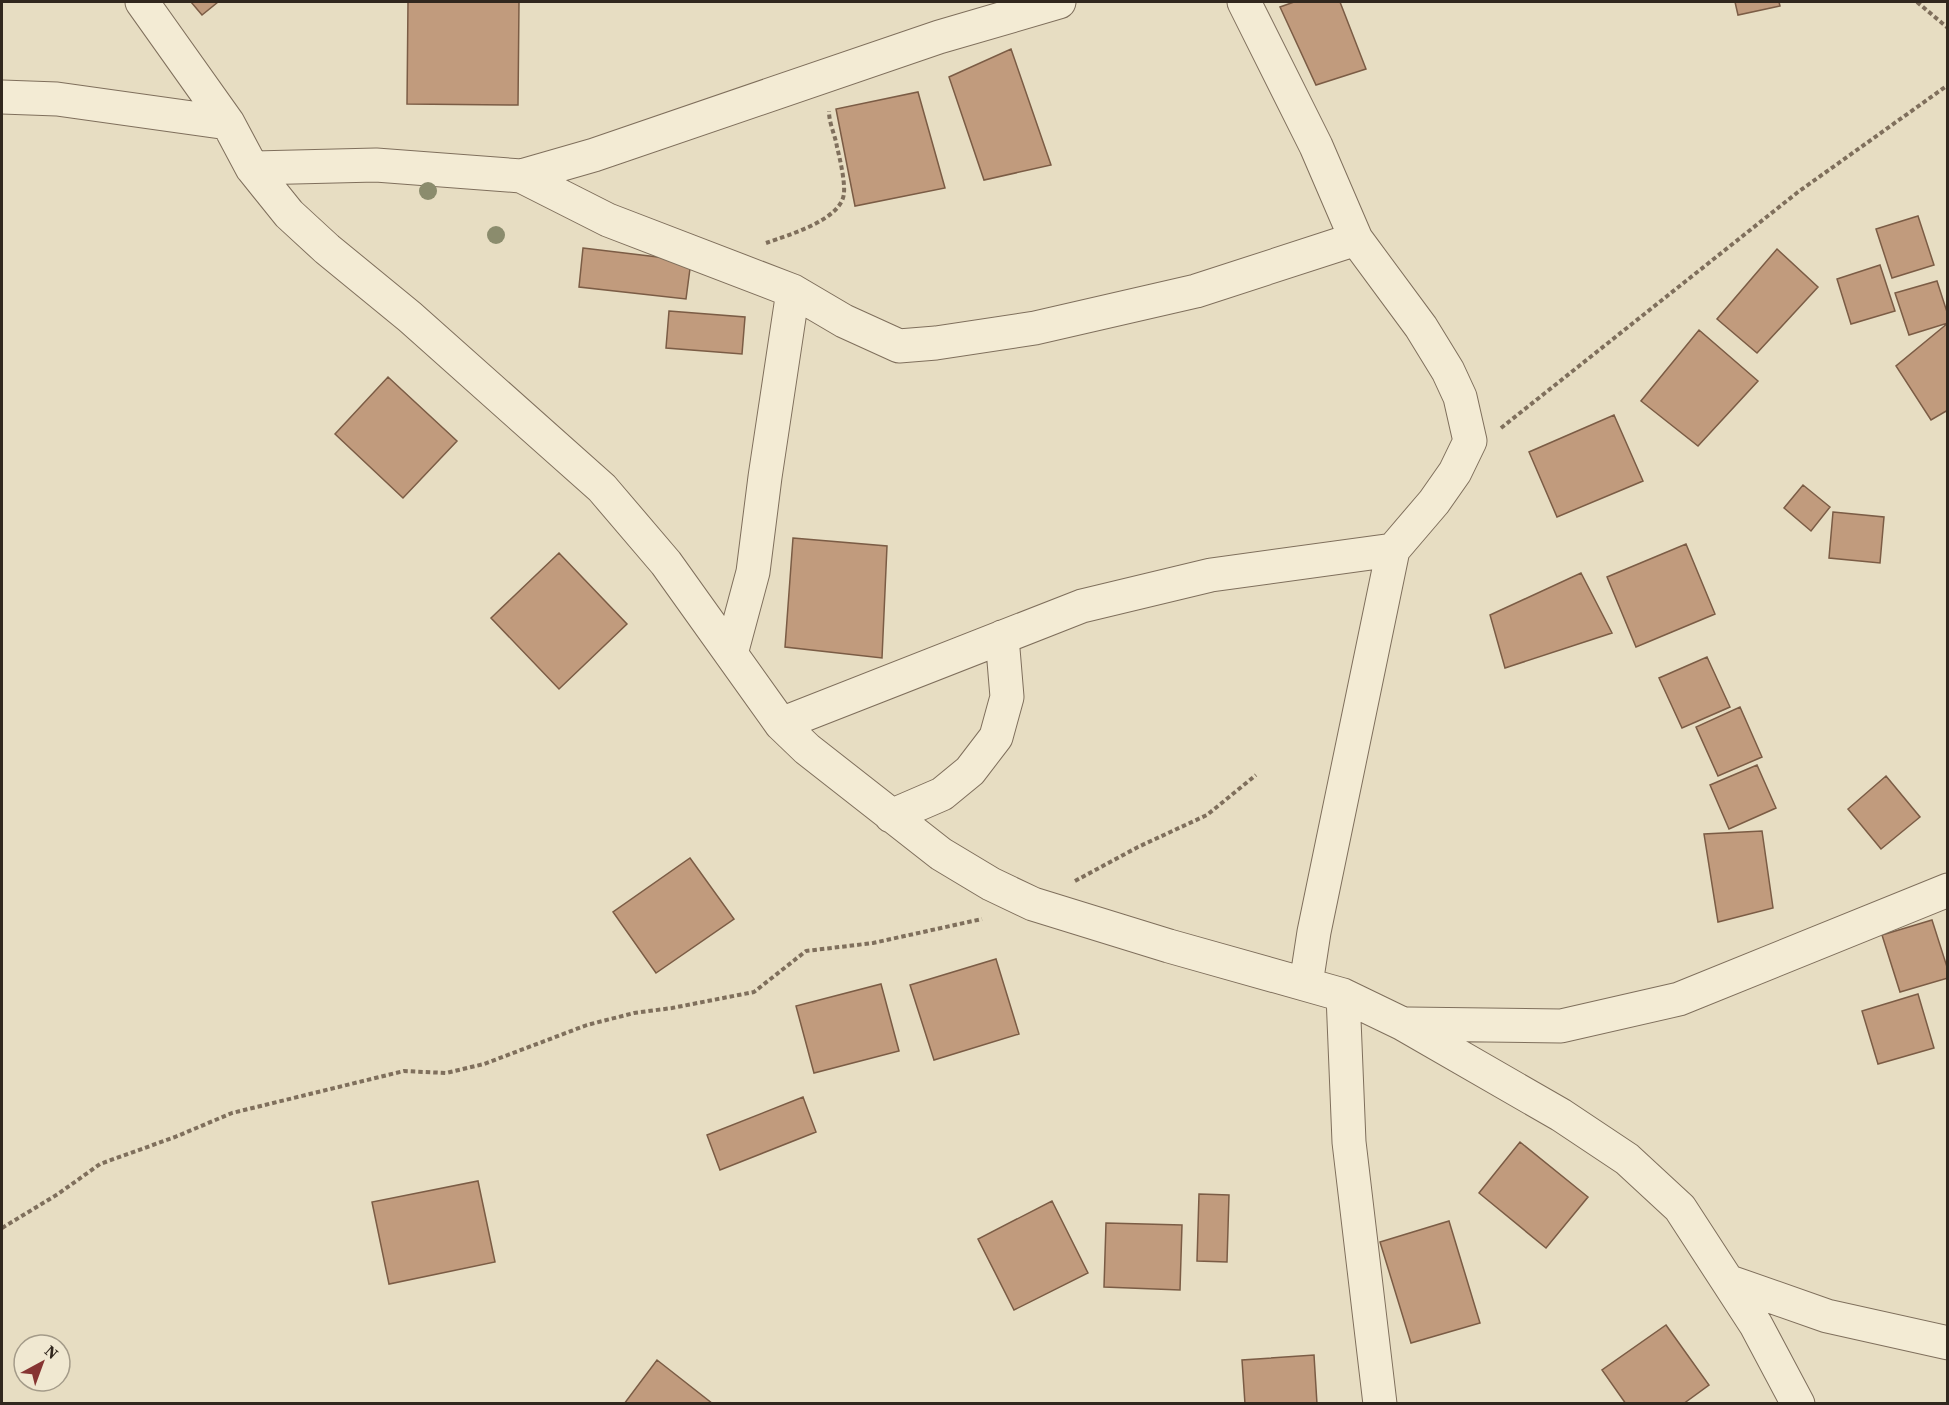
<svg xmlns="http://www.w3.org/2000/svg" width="1949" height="1405" font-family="'Source Serif 4',serif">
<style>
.building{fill:#c19b7d;stroke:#7b5c45;stroke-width:1.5}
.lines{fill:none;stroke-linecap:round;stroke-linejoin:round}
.minor-casing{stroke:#7f6f5c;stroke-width:35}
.path{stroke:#7f6f5c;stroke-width:4;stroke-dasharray:4.5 3;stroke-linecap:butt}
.minor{stroke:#f3ebd4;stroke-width:33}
.tree{fill:#8b8c6d}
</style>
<rect width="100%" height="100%" fill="#e7ddc2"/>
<path class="building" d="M191 2H218L202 15Z
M408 2H519L518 105 407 104Z
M1294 2H1340L1366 69 1316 85 1280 7Z
M1735 2H1779L1780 6 1738 15Z
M1011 49 1051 165 984 180 949 77Z
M918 92 945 188 855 206 836 109Z
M1918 216 1934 265 1892 278 1876 229Z
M583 248 691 261 686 299 579 287Z
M1777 249 1818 287 1757 353 1717 319Z
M1880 265 1895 311 1851 324 1837 279Z
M1937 281 1948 315V323L1909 335 1895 293Z
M669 311 745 317 742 354 666 348Z
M1948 323V410L1931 420 1896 366Z
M1699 330 1758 381 1698 446 1641 401Z
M388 377 457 441 403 498 335 434Z
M1614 415 1643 481 1557 517 1529 452Z
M1803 485 1830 507 1811 531 1784 508Z
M1833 512 1884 517 1880 563 1829 558Z
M793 538 887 546 882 658 785 647Z
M1686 544 1715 614 1636 647 1607 577Z
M559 553 627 624 559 689 491 618Z
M1581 573 1612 633 1505 668 1490 615Z
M1707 657 1730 707 1682 728 1659 678Z
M1740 707 1762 757 1718 776 1696 727Z
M1757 765 1776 808 1729 829 1710 785Z
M1886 776 1920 817 1881 849 1848 809Z
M1762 831 1773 908 1718 922 1704 834Z
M690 858 734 919 656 973 613 912Z
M1932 920 1948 970V978L1900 992 1882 935Z
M996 959 1019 1034 934 1060 910 985Z
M881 984 899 1051 814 1073 796 1006Z
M1918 994 1934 1048 1878 1064 1862 1011Z
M803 1097 816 1132 720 1170 707 1135Z
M1520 1142 1588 1197 1546 1248 1479 1193Z
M478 1181 495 1262 389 1284 372 1202Z
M1199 1194 1229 1195 1227 1262 1197 1261Z
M1052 1201 1088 1273 1014 1310 978 1239Z
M1449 1221 1480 1323 1411 1343 1380 1242Z
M1106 1223 1182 1225 1180 1290 1104 1287Z
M1666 1325 1709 1385 1683 1404H1626L1602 1370Z
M1314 1355 1317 1404H1245L1242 1360Z
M657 1360 713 1404H624Z"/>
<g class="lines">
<g class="minor-casing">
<path id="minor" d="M142 2 228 123 252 168 289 214 327 249 410 317 602 488 666 563 781 724 807 749 941 854 991 884 1033 904 1169 946 1343 995 1403 1024 1561 1115 1627 1159 1680 1208 1756 1325 1798 1404
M1244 2 1316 146 1356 239 1421 327 1448 371 1460 397 1470 441 1455 472 1434 502 1393 550 1314 932 1306 984
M2 97 57 99 228 123
M252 168 376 165 521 176 594 155 939 37 1059 2
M521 176 608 220 793 291 844 321 899 346 936 343 1035 328 1196 291 1356 239
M731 654 753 572 765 477 793 291
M781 724 1082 606 1211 575 1393 550
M891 816 942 794 970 771 996 737 1007 697 1002 637
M1343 995 1349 1142 1380 1404
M1408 1024 1561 1026 1679 999 1948 890
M1730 1282 1827 1316 1948 1343"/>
</g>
<path class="path" d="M1917 2 1948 28
M766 243C788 235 842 220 844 193 845 181 840 159 837 147 835 134 829 124 829 111
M1501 428 1798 192 1948 85
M1075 881 1138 847 1207 815 1256 775
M2 1228 58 1194 100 1164 175 1137 232 1113 404 1071 446 1073 484 1064 587 1025 634 1013 672 1008 754 992 806 951 873 943 982 919"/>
<use href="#minor" class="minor"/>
</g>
<g class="tree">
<circle cx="428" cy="191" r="9"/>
<circle cx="496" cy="235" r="9"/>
</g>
<rect width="1949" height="1405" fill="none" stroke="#31271e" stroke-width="6"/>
<g transform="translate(42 1363) rotate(41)"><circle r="28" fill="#f0e8d1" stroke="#a49b89" stroke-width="1.5"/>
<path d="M0-4.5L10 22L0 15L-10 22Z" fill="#863533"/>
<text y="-9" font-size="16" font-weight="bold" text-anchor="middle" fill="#31271e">N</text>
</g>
</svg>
